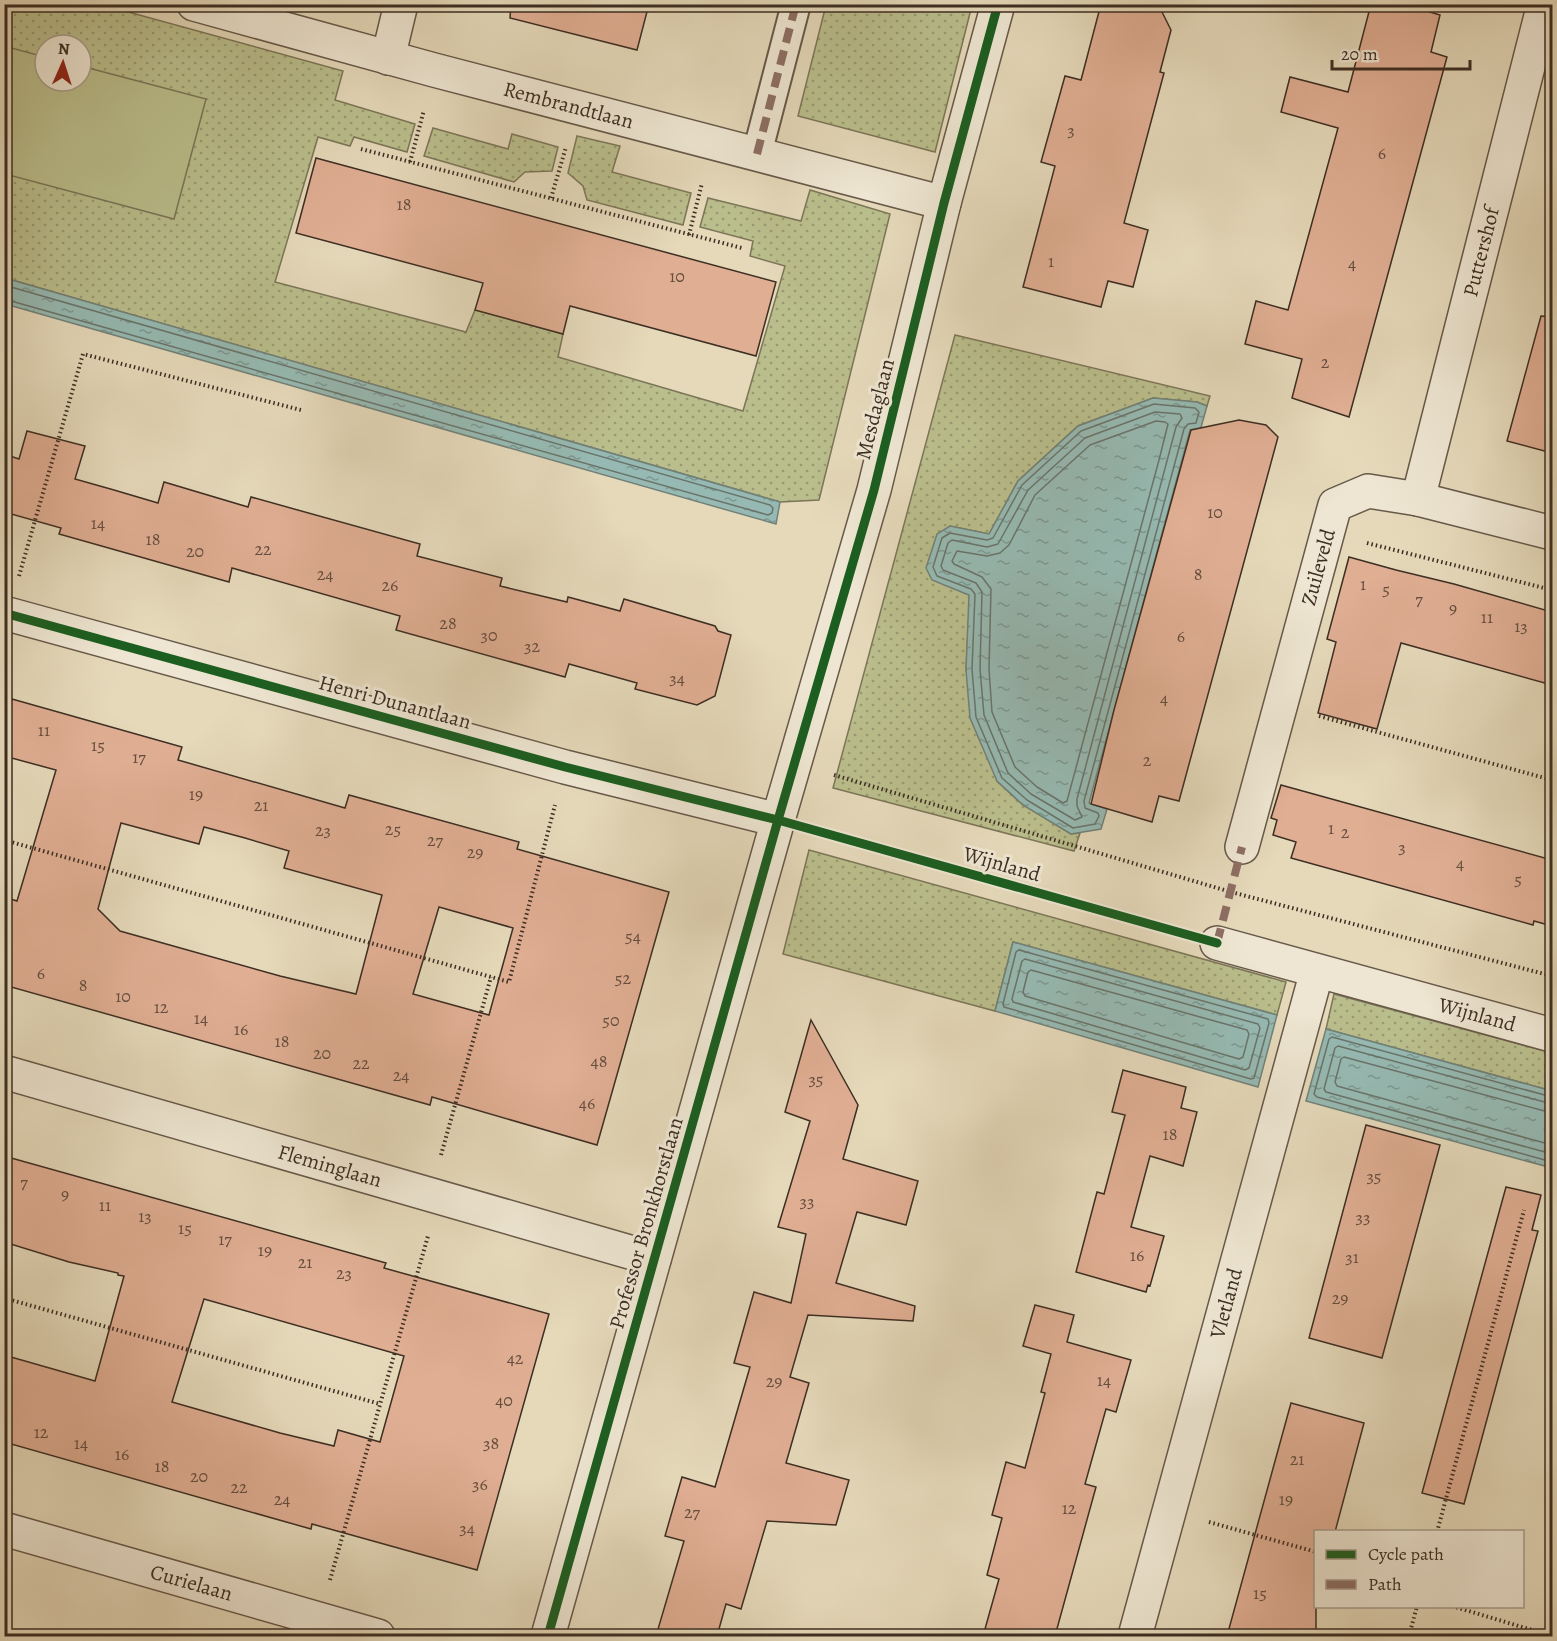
<svg xmlns="http://www.w3.org/2000/svg" width="1557" height="1641" font-family="Alegreya,serif">
<style>
.grass{fill:url(#grass-dots);stroke:#7c7658;stroke-width:1.5;fill-rule:evenodd}
.pitch{fill:#babe8c;stroke:#7c7658;stroke-width:1.5}
.water{fill:url(#water-ripples);stroke:#728279;stroke-width:1.5}
.lines{fill:none;stroke-linecap:round;stroke-linejoin:round}
.shore{stroke:#6a746b;stroke-width:1.5}
.building{fill:#e0ae93;stroke:#3d2e23;stroke-width:1.5;fill-rule:evenodd}
.pedestrian-casing{stroke:#675949;stroke-width:32}
.minor-casing{stroke:#675949;stroke-width:36}
.path{stroke:#3d2e23;stroke-width:4;stroke-dasharray:1.5 3;stroke-linecap:butt}
.pedestrian{stroke:#eee6d2;stroke-width:28}
.minor{stroke:#eee6d2;stroke-width:33}
.quiet{stroke:#8d6e63;stroke-width:8;stroke-dasharray:15 8;stroke-linecap:butt}
.cycleway-casing{stroke:#eee6d2;stroke-width:13}
.cycleway{stroke:#1b5e20;stroke-width:9}
.labels{text-anchor:middle;dominant-baseline:central;stroke-width:6;stroke-linejoin:round;paint-order:stroke}
.number-label{font-size:18px;fill:#664e3f}
.street-label{font-size:21px;fill:#3d2e23;stroke:#eee6d2}
</style>
<defs>
<pattern id="grass-dots" width="8" height="8" patternUnits="userSpaceOnUse" patternTransform="scale(1.5)"><rect width="8" height="8" fill="#babe8c"/><path d="M2 2h.1M6 6h.1" fill="none" stroke="#989b72" stroke-width="1.8" stroke-linecap="round"/></pattern>
<pattern id="water-ripples" width="26" height="14" patternUnits="userSpaceOnUse" patternTransform="scale(1.5)"><rect width="26" height="14" fill="#96bab3"/><path d="M2 4q2-2 4 0t4 0M15 11q2-2 4 0t4 0" fill="none" stroke="#7c9891"/></pattern>
</defs>
<rect width="100%" height="100%" fill="#e5d9ba"/>
<filter id="stains"><feTurbulence type="fractalNoise" baseFrequency=".00333" numOctaves="4"/><feColorMatrix values="0 0 0 0 .2 0 0 0 0 .09 0 0 0 0 .02 0 0 0 .5 -.17"/></filter>
<radialGradient id="worn" r=".72"><stop offset=".6" stop-color="#630" stop-opacity="0"/><stop offset="1" stop-color="#630" stop-opacity=".3"/></radialGradient>
<path class="grass" d="M4 5H103L343 71 335 100 415 124 407 152 354 137 350 146 318 137 275 282 466 332 475 310 563 334 558 357 743 411 785 266 750 256 753 241 700 227 708 198 801 221 810 190 890 214 819 500 780 502 5 278ZM45 45H81V81H45Z
M826 5H972L935 152 798 116Z
M433 128 508 149 512 134 558 147 552 171 525 172 514 182 424 156Z
M577 136 620 146 612 172 691 193 683 225 587 200 583 186 568 173Z
M955 335 1210 396 1207 406 1197 402 1153 398 1078 426 1018 481 989 534 950 526 933 580 970 595 966 670 997 781 1023 805 1071 834 1080 833 1074 851 833 788Z
M809 850 1286 982 1277 1015 1013 942 995 1011 783 954Z
M1334 994 1552 1053V1091L1326 1029Z"/>
<path class="pitch" d="M4 46 45 57V81H81V66L206 99 174 219 5 174Z"/>
<path class="water" d="M5 278 780 502 776 524 5 304Z
M1153 398 1197 402 1207 406 1200 431 1190 430 1089 803 1107 809 1101 829 1071 834 1023 805 997 781 970 718 966 670 969 595 932 580 926 568 937 534 950 526 989 534 1018 481 1078 426Z
M1013 942 1277 1015 1258 1087 995 1011Z
M1326 1029 1552 1091V1168L1306 1101Z"/>
<g class="lines">
<path class="shore" d="M4 285 770 505 773 508 772 513 768 515 4 299
M1154 404 1195 408 1199 412 1196 423 1188 424 1184 429 1084 801 1085 808 1098 813 1099 816 1095 824 1073 828 1027 800 1002 778 976 717 972 669 975 594 971 589 937 576 933 567 942 538 950 533 987 540 993 538 1022 485 1081 431Z
M1155 412 1180 414 1182 418 1176 427 1077 799V806L1082 817 1075 820 1031 794 1008 773 984 715 980 669 982 592 976 583 943 570 941 566 948 543 952 540 987 547 998 544 1028 490 1085 438Z
M1156 421 1165 422 1168 424 1159 460 1067 801 1063 803 1037 787 1015 767 992 712 989 669 991 589 982 577 954 564 952 561 957 551 987 556 1000 553 1009 545 1035 495 1090 445Z
M1019 950 1268 1019 1269 1023 1254 1078 1251 1079 1004 1007 1003 1004 1016 952Z
M1025 959 1258 1024 1260 1028 1249 1068 1245 1070 1013 1002 1012 999 1022 961Z
M1031 970 1247 1030 1249 1034 1243 1057 1239 1059 1025 996 1023 992 1028 972Z
M1552 1097 1332 1037 1329 1039 1314 1094 1317 1097 1552 1162
M1552 1104 1338 1046 1335 1048 1324 1089 1326 1092 1552 1154
M1552 1113 1344 1057 1341 1059 1335 1082 1337 1086 1552 1145"/>
</g>
<path class="building" d="M511 4H649L637 50 510 18Z
M1101 4H1158L1171 30 1160 72 1164 73 1124 223 1148 230 1133 287 1108 281 1101 307 1023 287 1055 166 1041 162 1065 76 1081 80Z
M1371 4H1403L1440 15 1431 52 1447 57 1349 417 1292 398 1302 359 1245 344 1256 301 1288 310 1338 128 1281 112 1290 77 1348 92Z
M316 158 776 282 756 356 570 306 563 334 475 310 483 283 296 233Z
M1541 316 1552 317V453L1507 441Z
M1239 420 1266 425 1278 437 1179 801 1159 796 1152 822 1091 804 1114 710 1191 430Z
M27 431 85 446 75 479 114 490 158 503 164 482 248 507 251 497 420 544 417 556 502 578 500 586 567 602 568 597 620 611 624 599 715 626 718 631 731 635 715 696 697 705 635 689 637 683 569 664 565 677 396 630 400 616 232 568 229 582 59 534 61 528 4 512V454L19 459Z
M1349 557 1396 570 1454 584 1552 612V685L1401 643 1377 729 1318 713 1336 642 1327 639Z
M12 699 182 747 178 760 345 808 349 795 519 842 517 849 669 892 597 1145 432 1097 430 1105 4 985V897L17 901 56 770 4 756V728ZM121 823 199 844 204 827 245 838 289 851 284 868 382 895 356 994 280 976 120 931 98 909ZM439 907 513 928 489 1015 413 994Z
M1281 785 1552 860V926L1534 921 1533 925 1291 858 1296 842 1273 835 1277 820 1271 818Z
M811 1020 858 1105 843 1159 918 1181 906 1225 857 1212 836 1283 915 1306 913 1321 808 1315 790 1377 809 1383 786 1463 849 1480 836 1525 767 1521 741 1609 726 1604 717 1636H656L684 1541 665 1536 682 1477 715 1487 750 1367 734 1363 754 1292 791 1303 806 1234 778 1227 810 1121 785 1112Z
M1123 1070 1186 1087 1181 1108 1197 1112 1183 1166 1150 1156 1131 1227 1164 1236 1150 1286 1148 1285 1146 1292 1076 1272 1097 1192 1104 1194 1125 1115 1112 1112Z
M1366 1125 1440 1145 1382 1358 1309 1338Z
M4 1156 386 1263 384 1268 549 1314 477 1570 312 1524 311 1529 4 1442V1355L95 1381 124 1276 118 1275V1273L69 1262 4 1242ZM204 1299 404 1356 380 1442 338 1430 334 1446 280 1433 172 1402Z
M1506 1187 1541 1195 1532 1230 1538 1231 1464 1504 1422 1493Z
M1035 1305 1074 1315 1067 1342 1131 1360 1116 1412 1106 1409 1085 1484 1096 1487 1055 1636H1012L985 1629 999 1579 987 1575 1002 1518 992 1515 1006 1462 1025 1468 1045 1393 1041 1392 1051 1354 1023 1346Z
M1291 1403 1364 1423 1335 1532H1316V1636H1227Z"/>
<g class="lines">
<g class="pedestrian-casing">
<path id="pedestrian" d="M757 154 796 4"/>
</g>
<g class="minor-casing">
<g id="minor">
<path id="s1" d="M194 4 434 70 944 203"/>
<path d="M388 58 401 4"/>
<path id="s2" d="M1418 499 1544 4"/>
<path d="M4 613 565 767 778 820"/>
<path id="s3" d="M1242 847 1335 505 1368 491 1418 499 1552 533"/>
<path id="s4" d="M1217 943 1552 1035"/>
<path id="s5" d="M4 1072 654 1259"/>
<path id="s6" d="M4 1529 378 1636"/>
<path d="M548 1636 778 820 874 490 944 203 998 4"/>
<path id="s7" d="M1135 1636 1317 971"/>
</g>
</g>
<path class="path" d="M361 149 742 248
M410 162 424 110
M551 198 566 147
M689 235 702 183
M1367 543 1552 590
M19 576 83 354 301 410
M1319 716 1552 780
M834 775 1231 892 1552 976
M4 840 509 982 555 805
M441 1155 491 977
M4 1298 380 1404
M1209 1522 1316 1552
M1437 1532 1524 1210
M330 1580 428 1236
M1452 1606 1552 1636
M1409 1636 1417 1606"/>
<use href="#pedestrian" class="pedestrian"/>
<use href="#minor" class="minor"/>
<path class="quiet" d="M757 154 796 4
M1217 943 1242 847"/>
<g class="cycleway-casing">
<path id="cycleway" d="M4 613 565 767 778 820 1217 943
M548 1636 778 820 874 490 944 203 998 4"/>
</g>
<use href="#cycleway" class="cycleway"/>
</g>
<g class="labels">
<g class="number-label">
<text x="1071" y="130">3</text>
<text x="1382" y="153">6</text>
<text x="404" y="204">18</text>
<text x="1051" y="261">1</text>
<text x="1352" y="263">4</text>
<text x="677" y="276">10</text>
<text x="1325" y="362">2</text>
<text x="1215" y="512">10</text>
<text x="98" y="523">14</text>
<text x="153" y="539">18</text>
<text x="263" y="549">22</text>
<text x="195" y="551">20</text>
<text x="325" y="574">24</text>
<text x="1198" y="574">8</text>
<text x="1363" y="584">1</text>
<text x="390" y="585">26</text>
<text x="1386" y="589">5</text>
<text x="1419" y="599">7</text>
<text x="1453" y="608">9</text>
<text x="1487" y="617">11</text>
<text x="448" y="623">28</text>
<text x="1521" y="626">13</text>
<text x="489" y="635">30</text>
<text x="1181" y="636">6</text>
<text x="532" y="646">32</text>
<text x="677" y="678">34</text>
<text x="1164" y="698">4</text>
<text x="44" y="730">11</text>
<text x="98" y="745">15</text>
<text x="139" y="757">17</text>
<text x="1147" y="760">2</text>
<text x="196" y="794">19</text>
<text x="261" y="805">21</text>
<text x="1331" y="828">1</text>
<text x="393" y="829">25</text>
<text x="323" y="830">23</text>
<text x="1345" y="832">2</text>
<text x="435" y="840">27</text>
<text x="1402" y="847">3</text>
<text x="475" y="852">29</text>
<text x="1460" y="863">4</text>
<text x="1518" y="879">5</text>
<text x="633" y="936">54</text>
<text x="41" y="973">6</text>
<text x="623" y="978">52</text>
<text x="83" y="985">8</text>
<text x="123" y="996">10</text>
<text x="161" y="1007">12</text>
<text x="201" y="1018">14</text>
<text x="611" y="1020">50</text>
<text x="241" y="1029">16</text>
<text x="282" y="1041">18</text>
<text x="322" y="1053">20</text>
<text x="599" y="1061">48</text>
<text x="361" y="1063">22</text>
<text x="401" y="1075">24</text>
<text x="816" y="1079">35</text>
<text x="587" y="1103">46</text>
<text x="1170" y="1134">18</text>
<text x="1374" y="1176">35</text>
<text x="24" y="1182">7</text>
<text x="65" y="1194">9</text>
<text x="807" y="1201">33</text>
<text x="105" y="1205">11</text>
<text x="145" y="1216">13</text>
<text x="1363" y="1217">33</text>
<text x="185" y="1228">15</text>
<text x="225" y="1239">17</text>
<text x="265" y="1250">19</text>
<text x="1137" y="1255">16</text>
<text x="1352" y="1257">31</text>
<text x="305" y="1262">21</text>
<text x="344" y="1273">23</text>
<text x="1340" y="1298">29</text>
<text x="515" y="1358">42</text>
<text x="1104" y="1380">14</text>
<text x="774" y="1381">29</text>
<text x="504" y="1400">40</text>
<text x="41" y="1432">12</text>
<text x="81" y="1443">14</text>
<text x="491" y="1443">38</text>
<text x="122" y="1454">16</text>
<text x="1297" y="1459">21</text>
<text x="162" y="1466">18</text>
<text x="199" y="1476">20</text>
<text x="480" y="1484">36</text>
<text x="239" y="1487">22</text>
<text x="282" y="1499">24</text>
<text x="1286" y="1499">19</text>
<text x="1069" y="1508">12</text>
<text x="692" y="1512">27</text>
<text x="467" y="1528">34</text>
<text x="1260" y="1593">15</text>
</g>
<g class="street-label">
<text stroke="none"><textPath href="#s1" startOffset="388">Rembrandtlaan</textPath></text>
<text stroke="none"><textPath href="#s2" startOffset="255">Puttershof</textPath></text>
<text transform="translate(875 409) rotate(-76)">Mesdaglaan</text>
<text stroke="none"><textPath href="#s3" startOffset="290">Zuileveld</textPath></text>
<text transform="translate(395 702) rotate(15)">Henri Dunantlaan</text>
<text transform="translate(1002 864) rotate(16)">Wijnland</text>
<text stroke="none"><textPath href="#s4" startOffset="270">Wijnland</textPath></text>
<text stroke="none"><textPath href="#s5" startOffset="339">Fleminglaan</textPath></text>
<text transform="translate(646 1223) rotate(-74)">Professor Bronkhorstlaan</text>
<text stroke="none"><textPath href="#s7" startOffset="345">Vletland</textPath></text>
<text stroke="none"><textPath href="#s6" startOffset="195">Curielaan</textPath></text>
</g>
</g>
<rect width="1557" height="1641" fill="none" stroke="#e5d9ba" stroke-width="24"/>
<rect x="6" y="6" width="1545" height="1629" fill="none" stroke="#3d2e23" stroke-width="3"/>
<rect x="12" y="12" width="1533" height="1617" fill="none" stroke="#3d2e23" stroke-width="1.5"/>
<rect x="1314" y="1530" width="210" height="78" fill="#eee6d2" stroke="#a79c8c" stroke-width="1.5"/>
<rect x="1326" y="1550" width="30" height="9" fill="#1b5e20" stroke="#a79c8c" stroke-width="1.5"/>
<text x="1368" y="1560" font-size="18" fill="#3d2e23">Cycle path</text>
<rect x="1326" y="1580" width="30" height="9" fill="#8d6e63" stroke="#a79c8c" stroke-width="1.5"/>
<text x="1368" y="1590" font-size="18" fill="#3d2e23">Path</text>
<g transform="translate(63 63) rotate(3)"><circle r="28" fill="#eee6d2" stroke="#a79c8c" stroke-width="1.5"/>
<path d="M0-4.5L10 22L0 15L-10 22Z" fill="#8f2418"/>
<text y="-9" font-size="16" font-weight="bold" text-anchor="middle" fill="#3d2e23">N</text>
</g>
<path d="M1332 60v9h138v-9" fill="none" stroke="#3d2e23" stroke-width="3"/>
<text x="1341" y="60" font-size="18" fill="#3d2e23" stroke="#eee6d2" stroke-width="4.5" paint-order="stroke">20 m</text>
<rect width="100%" height="100%" filter="url(#stains)"/>
<rect width="100%" height="100%" fill="url(#worn)"/>
</svg>
